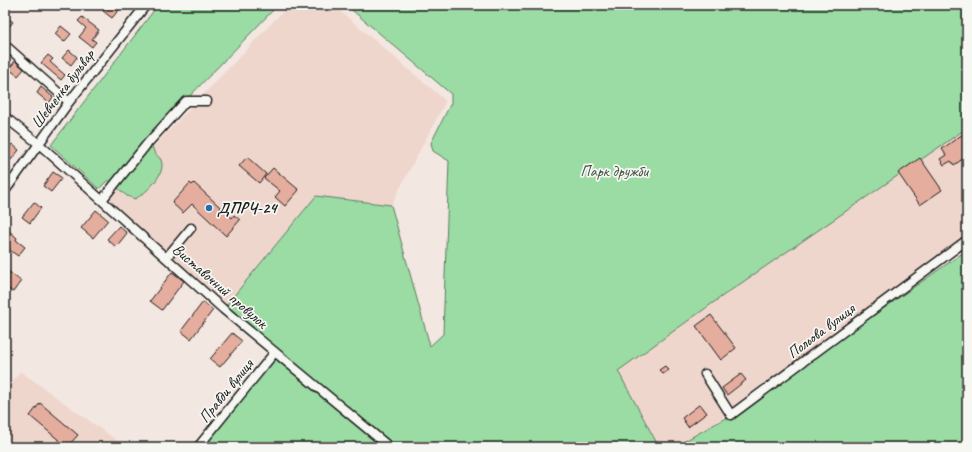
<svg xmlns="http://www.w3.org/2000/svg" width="972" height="452" font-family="Caveat,sans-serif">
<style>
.built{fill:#efd6cd}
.green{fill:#9bdba4;stroke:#5c7c60}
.building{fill:#e5ad9d;stroke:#1c1c1c}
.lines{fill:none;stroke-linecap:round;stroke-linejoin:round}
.minor-casing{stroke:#1c1c1c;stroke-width:11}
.minor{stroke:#f6f6f2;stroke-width:8}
.poi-dot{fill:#1f6fb2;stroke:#f6f6f2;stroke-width:1.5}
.labels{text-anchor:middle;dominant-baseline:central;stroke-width:3.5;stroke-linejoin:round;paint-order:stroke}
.street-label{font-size:16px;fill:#1c1c1c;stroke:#f6f6f2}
.park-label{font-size:16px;fill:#425545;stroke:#f6f6f2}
.poi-label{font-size:16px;font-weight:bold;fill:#1c1c1c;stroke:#f6f6f2;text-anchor:start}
</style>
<rect width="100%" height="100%" fill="#f3e7e1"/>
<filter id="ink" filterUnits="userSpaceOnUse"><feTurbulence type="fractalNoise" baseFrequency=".025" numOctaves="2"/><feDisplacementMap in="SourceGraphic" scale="8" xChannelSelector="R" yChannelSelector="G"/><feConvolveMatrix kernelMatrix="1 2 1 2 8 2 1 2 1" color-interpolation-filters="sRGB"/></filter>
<g filter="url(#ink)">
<path class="built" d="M289 5H333L446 101 391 205 316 196 223 309 102 200Z
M967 120V240L731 415 674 447H659L611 357Z
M20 371 126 447H5V393Z"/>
<path class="green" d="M158 5H278L152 135C152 141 151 148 155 153 156 156 160 157 161 160 167 174 146 193 135 199L127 196 108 180 99 189 51 145Z
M346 5H967V128L724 295 618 371 659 447H199L275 352 223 309 316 196 391 205 430 346 443 334 449 161 433 151 431 143 451 103V94Z
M967 250V447H674L731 415Z"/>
<path class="building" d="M108 5H118L121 7 112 18 103 11Z
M5 16 13 22 8 28 5 26Z
M82 17 99 30 92 39 96 42 92 47 79 37 86 28 78 21Z
M61 26 71 34 64 42 55 34Z
M69 50 77 57 71 65 62 58Z
M48 55 53 59 50 62 65 75 61 80 41 63Z
M15 61 24 69 18 76 9 69Z
M41 87 53 97 49 103 37 93Z
M967 131V156L954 165 951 161 944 165 940 159 946 155 942 149Z
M12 144 19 150 11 160 5 155V153Z
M247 157 266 174 259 183 239 166Z
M920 158 942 190 920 205 898 173Z
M273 168 299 190 285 206 275 197 280 191 264 178Z
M53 172 62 178 51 192 43 186Z
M190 183 192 185 194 183 232 218 234 215 240 220 226 236 192 204 183 213 172 203Z
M34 202 41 208 30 223 22 217Z
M96 210 108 220 93 238 81 228Z
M119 226 127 233 116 247 107 239Z
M8 230 17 238 16 240 25 247 18 256 8 249 5 253V234Z
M5 269 21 281 13 292 5 287Z
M172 272 184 281 162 310 150 301Z
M203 302 213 310 191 339 181 331Z
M711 315 736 348 721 360 696 326Z
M232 333 242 341 220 367 210 359Z
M665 366 669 370 663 374 659 370Z
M741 374 746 380 727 395 722 388Z
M40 403 78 435 67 447 30 416Z
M700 404 707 413 688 427 682 418Z"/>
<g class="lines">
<g class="minor-casing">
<path id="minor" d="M5 45 69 102
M5 117 39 144 223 309 387 445
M5 191 69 102 146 5
M102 200 147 144 186 101H207
M166 258 191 228
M705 374 731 415 967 240
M198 447 275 352"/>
</g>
<use href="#minor" class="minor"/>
</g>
</g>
<circle class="poi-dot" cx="209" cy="208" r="4"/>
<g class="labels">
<g class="street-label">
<text transform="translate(63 89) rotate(-53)">Шевченка бульвар</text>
<text transform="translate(220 286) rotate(41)">Виставочний провулок</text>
<text transform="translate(821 331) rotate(-37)">Польова вулиця</text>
<text transform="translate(226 391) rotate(-51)">Правди вулиця</text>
</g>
<g class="park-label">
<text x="614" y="171">Парк дружби</text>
</g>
<g class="poi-label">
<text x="217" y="208">ДПРЧ-24</text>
</g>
</g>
<rect width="972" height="452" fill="none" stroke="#f6f6f2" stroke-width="20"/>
<rect x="10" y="10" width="952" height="432" fill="none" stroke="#1c1c1c" stroke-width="1.5" filter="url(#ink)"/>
</svg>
